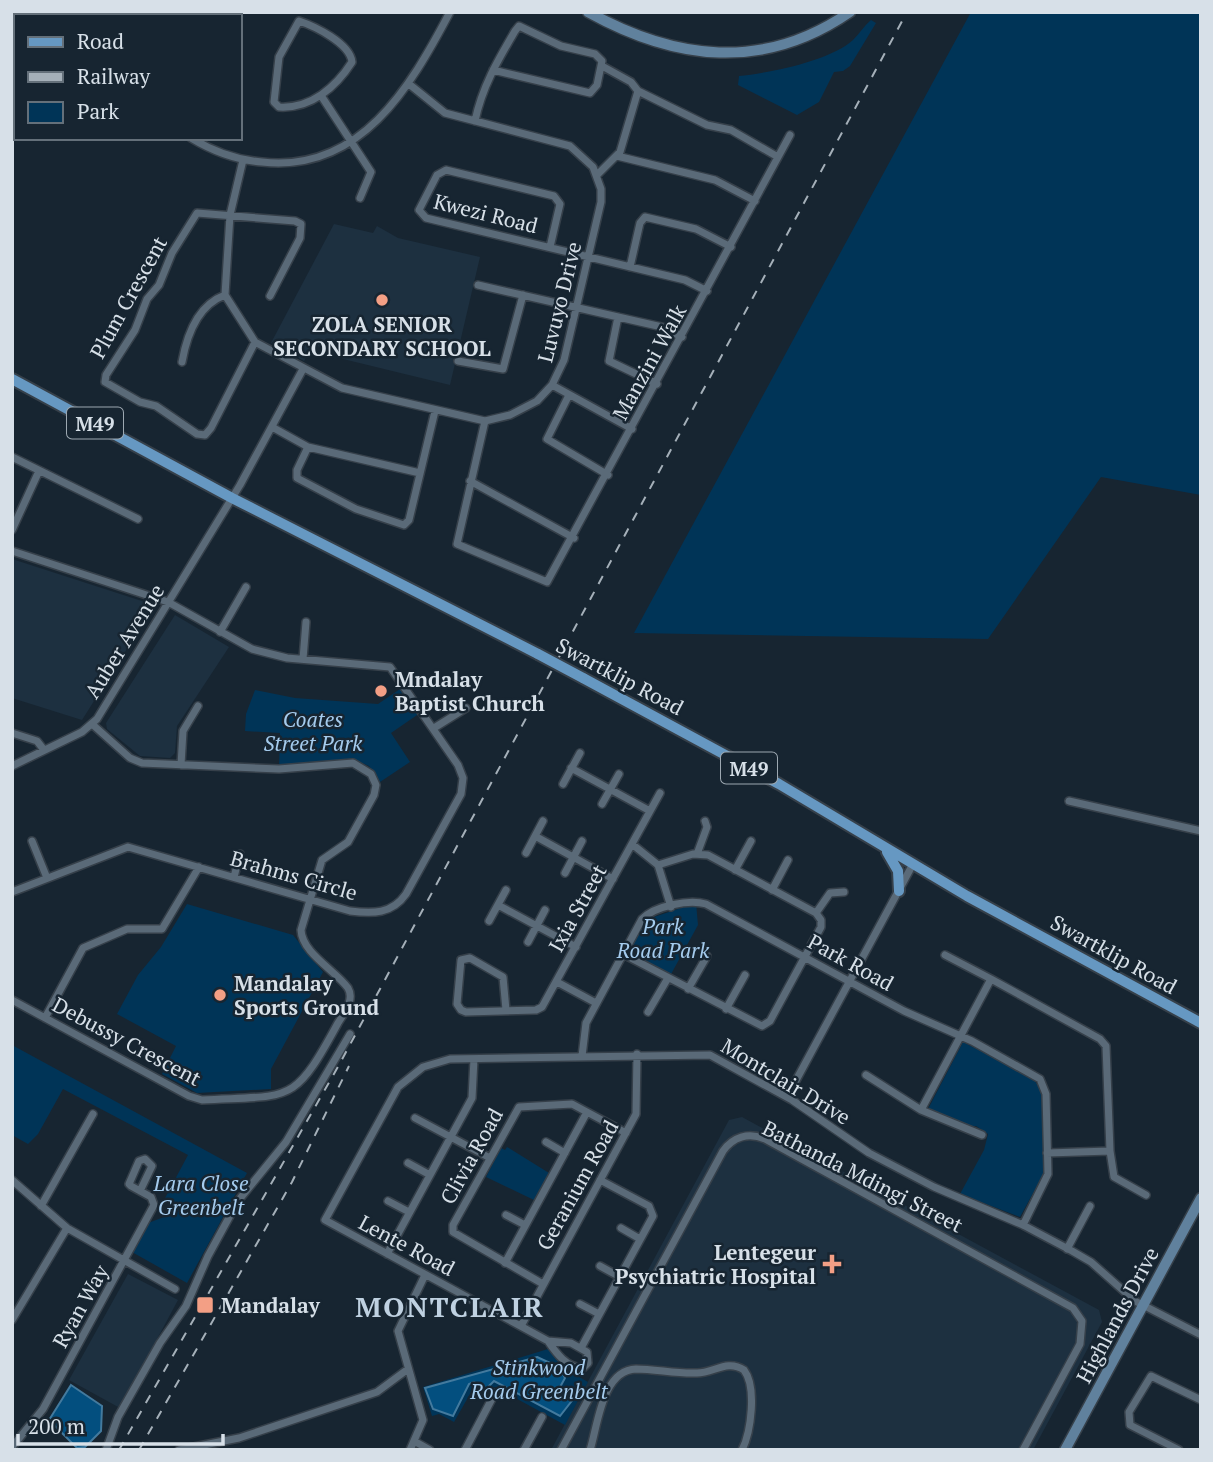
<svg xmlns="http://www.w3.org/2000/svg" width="1213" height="1462" font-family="'PT Serif',serif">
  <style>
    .built { fill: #1d3040 }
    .green { fill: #003457 }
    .water { fill: #034f7f; stroke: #437a9e; stroke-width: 2 }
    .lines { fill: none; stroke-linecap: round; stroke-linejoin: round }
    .street-casing { stroke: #36404a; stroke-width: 10 }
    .secondary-casing { stroke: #36404a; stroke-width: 13 }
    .primary-casing { stroke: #36404a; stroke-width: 14 }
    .street { stroke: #5a6a78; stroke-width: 7 }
    .secondary { stroke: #60819d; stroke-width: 10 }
    .primary { stroke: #6698c2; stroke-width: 10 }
    .rail { stroke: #a5b0b9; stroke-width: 2; stroke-dasharray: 9 9; stroke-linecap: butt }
    .primary-bridge-casing { stroke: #36404a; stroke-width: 14; stroke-linecap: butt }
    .primary-bridge { stroke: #6698c2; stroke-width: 10 }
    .poi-dot { fill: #f39f85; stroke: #172531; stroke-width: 2.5 }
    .labels { text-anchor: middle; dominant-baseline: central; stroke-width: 5; stroke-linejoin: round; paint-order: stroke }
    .shield { fill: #172531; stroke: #9da8b1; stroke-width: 2 }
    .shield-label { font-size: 19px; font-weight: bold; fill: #d7e0e8 }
    .street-label { font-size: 21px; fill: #d7e0e8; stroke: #172531 }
    .poi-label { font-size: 21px; font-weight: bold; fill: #d7e0e8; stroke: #172531; text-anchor: start }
    .park-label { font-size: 21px; font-style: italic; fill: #a4cbed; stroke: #172531 }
    .district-label { font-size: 28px; font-weight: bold; letter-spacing: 2px; fill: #bfd1e1; stroke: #172531 }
  </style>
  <rect width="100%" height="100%" fill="#172531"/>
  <path class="built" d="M12,12H52L50,16H16V80L12,86Z
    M334,224L373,233L377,226L398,238L480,257L450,385L343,359L314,344L304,361L271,343Z
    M12,559L148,603L151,611L82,720L12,698Z
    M175,615L229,647L177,726L175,753L170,758L140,756L107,729L106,723Z
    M742,1117L1099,1310L1102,1322L1033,1450H551L729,1120Z
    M128,1274L178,1300L120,1408L69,1380Z"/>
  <path class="green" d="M971,12H1201V495L1101,477L988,639L634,633Z
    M871,20L876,23L850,66L843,71L834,72L819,102L797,115L738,85L739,76C769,73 830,61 853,40C859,34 864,26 871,20Z
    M403,687L420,713L391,733L410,762L380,782L369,766L355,760L279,767L280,733L245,731L246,714L255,690L295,698L378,704Z
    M696,903L698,925L670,976L630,954L629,950L645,920Z
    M187,904L293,935L323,972L271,1069V1089L197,1093L162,1074L176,1046L117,1014L138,975L161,947Z
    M963,1042L1033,1078L1042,1092L1044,1173L1020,1217L960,1194L984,1150L988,1134L976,1126L970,1127L928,1109Z
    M12,1045L247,1173L187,1283L132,1252L148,1223L164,1217L171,1204L164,1200L188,1155L63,1089L38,1134L28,1144L12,1135Z
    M507,1147L549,1173L534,1200L486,1177L501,1148L505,1150Z
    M548,1349L565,1369L588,1382L565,1425L495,1387L486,1393L474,1387L454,1422L439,1414L432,1416L423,1387Z"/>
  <path class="water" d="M537,1357L559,1367L565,1378L559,1389L574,1398L560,1416L494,1381L486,1389L474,1382L469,1384L453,1416L433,1409L425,1388Z
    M71,1385L102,1406L101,1431L85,1447L77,1448L49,1420Z"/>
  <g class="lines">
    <g class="street-casing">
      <path id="street" d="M96,12L100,16
        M299,21C314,26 350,43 352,62C336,87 311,109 279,107L274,102L279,57Z
        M602,66L631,82L638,91L707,125L731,130L778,157
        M322,97L371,172L360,198
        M475,121C482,87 498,60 515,31L519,26L561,46L595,54L602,61L597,85L590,93L493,70
        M191,138C214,152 236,160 262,162C360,173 410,88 450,12
        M617,156L715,180L755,201
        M243,160L230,215L225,295L255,342L342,388L485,421L510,415L537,401L552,385L564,360L601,202V189L593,167L570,146L445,113L409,84
        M597,175L620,152L638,91
        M550,247L560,204L554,196L446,170L437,175L419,210L426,218L685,280L707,291
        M630,267L640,223L645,217L696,229L731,247
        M478,285L662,327L682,337
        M618,317L609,361L657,384
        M255,342L211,428L205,435L197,434L156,406L140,402L105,382L106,375L135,330L147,299L159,285L172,253L197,213L295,221L301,224L300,238L270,296
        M458,361L503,369L523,295
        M182,362C187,334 198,305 225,295
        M552,385L632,429
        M569,395L547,439L608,475
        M485,421L457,544L547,582L790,135
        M272,427L308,447L420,473
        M308,447L297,470V478L356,509L404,525L409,520L435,411
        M12,457L138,519
        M470,481L574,538
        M12,530L39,471
        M12,551L168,602L252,649L287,658L390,667L458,765L463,778L461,794L406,894C392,914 373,914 350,911L128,847L12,892
        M220,632L246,587
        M303,659L306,622
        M434,728L466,708
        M12,733L37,741L44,750
        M181,765L183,731L198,706
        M12,766L82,732L97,719L240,485L303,369
        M571,768L650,811
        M563,784L580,753
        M1069,801L1201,831
        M602,804L619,774
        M535,836L613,879
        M32,841L47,878
        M632,844L658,865L671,907
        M526,853L543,821
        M697,854L707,827L705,821
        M735,870L751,841
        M565,873L582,841
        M234,877L240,854
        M772,890L788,860
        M498,905L576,947
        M816,913L830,893L844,892
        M489,921L506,890
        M528,942L545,910
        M623,954L762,1026L770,1021L821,927V920L816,913L708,855L693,854L658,865
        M945,955L991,979
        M557,982L596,1003
        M688,989L707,956
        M12,1000L189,1096L202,1100C292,1095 293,1106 338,1023C344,1013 355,1000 348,988C335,970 302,953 301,930L322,860L348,842L374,795L376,785L371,774L353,763L279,769L142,763L130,758L92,724
        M726,1009L745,975
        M506,1010L503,977L470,958L461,960L457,1004L461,1010L466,1012L536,1010L542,1007L660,793
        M648,1012L668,978
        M45,1018L83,948L127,929H162L199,867
        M582,1056L586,1023L642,919C655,906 689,899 706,904L904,1011L972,1041L1040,1079L1046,1094L1048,1174L1023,1225
        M866,1075L921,1110L982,1135
        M787,1097L913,864
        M921,1110L991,979L1100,1039L1106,1046L1110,1151L1047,1153
        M415,1118L490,1158
        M546,1142L565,1153
        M1110,1151L1114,1177L1146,1195
        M408,1163L430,1175
        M12,1180L67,1228L175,1289
        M388,1201L409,1212
        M41,1206L93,1114
        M506,1215L525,1225
        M621,1228L640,1239
        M1067,1249L1090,1206
        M387,1254L472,1098L474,1059
        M505,1263L587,1112
        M600,1266L620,1277
        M543,1284L453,1232V1225L519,1107L572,1104L626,1133
        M580,1304L599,1314
        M12,1320L67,1228
        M521,1326L636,1114L637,1054
        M548,1341C556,1353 567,1368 583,1368L588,1363L587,1352L571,1343L548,1341L325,1220L398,1087L423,1067L450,1059L710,1055L792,1100L869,1153L934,1187L1023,1225L1072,1251L1091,1262L1135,1301L1201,1335
        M581,1348L653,1216L649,1206L600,1180
        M414,1441L430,1450
        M12,1447L43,1409L154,1205L151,1197L131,1186L129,1184L139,1161L145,1159L152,1166L140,1191
        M106,1450L118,1417L160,1343L186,1306L208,1256L238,1201L286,1142L350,1034
        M179,1450L239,1438L377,1392L408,1369
        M410,1450L423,1420L398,1331L425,1275
        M465,1450L495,1393
        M524,1450L542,1417
        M561,1450L723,1151C733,1137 748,1132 765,1139L1073,1308L1082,1321L1080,1344L1023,1450
        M590,1450C598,1425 602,1370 636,1369C656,1369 676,1374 697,1373C714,1373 727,1359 744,1370C757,1387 751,1432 742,1450
        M1179,1450L1130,1425L1129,1412L1151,1376L1201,1400"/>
    </g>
    <g class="secondary-casing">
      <path id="secondary" d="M588,12C675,60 763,72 850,12
        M1065,1450L1201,1198"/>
    </g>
    <g class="primary-casing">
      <path id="primary" d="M12,379L232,498L538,654
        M583,678L779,784L967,896L1201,1023
        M887,852L898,871L899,891"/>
    </g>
    <use href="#street" class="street"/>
    <use href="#secondary" class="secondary"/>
    <use href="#primary" class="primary"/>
    <path class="rail" d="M119,1450L339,1065L907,12
      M139,1450L292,1182L349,1066"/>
    <g class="primary-bridge-casing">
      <path id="primary-bridge" d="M538,654L583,678"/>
    </g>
    <use href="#primary-bridge" class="primary-bridge"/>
  </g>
  <g class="poi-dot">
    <circle cx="382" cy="300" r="7"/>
    <circle cx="381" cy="691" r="7"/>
    <circle cx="220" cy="995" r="7"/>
    <path d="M828.5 1253.5h7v7h7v7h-7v7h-7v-7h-7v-7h7z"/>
    <rect x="196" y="1296" width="18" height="18" rx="3.5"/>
  </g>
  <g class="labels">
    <g class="shield">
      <rect x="67" y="407.5" width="56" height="31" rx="5"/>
      <rect x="721" y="752.5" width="56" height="31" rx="5"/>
    </g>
    <g class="shield-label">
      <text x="95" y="423">M49</text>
      <text x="749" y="768">M49</text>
    </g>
    <g class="street-label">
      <text transform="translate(486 213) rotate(14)">Kwezi Road</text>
      <text transform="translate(128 297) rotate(-61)">Plum Crescent</text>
      <text transform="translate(559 302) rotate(-76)">Luvuyo Drive</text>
      <text transform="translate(649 362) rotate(-61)">Manzini Walk</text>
      <text transform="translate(124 641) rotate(-58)">Auber Avenue</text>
      <text transform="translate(620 676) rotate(28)">Swartklip Road</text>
      <text transform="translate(294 875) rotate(16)">Brahms Circle</text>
      <text transform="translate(577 908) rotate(-61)">Ixia Street</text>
      <text transform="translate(1114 954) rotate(29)">Swartklip Road</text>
      <text transform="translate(851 962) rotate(29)">Park Road</text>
      <text transform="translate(127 1041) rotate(28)">Debussy Crescent</text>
      <text transform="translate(786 1081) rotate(31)">Montclair Drive</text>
      <text transform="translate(471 1156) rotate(-61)">Clivia Road</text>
      <text transform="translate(863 1176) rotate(27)">Bathanda Mdingi Street</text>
      <text transform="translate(577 1185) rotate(-61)">Geranium Road</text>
      <text transform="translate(407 1245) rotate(28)">Lente Road</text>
      <text transform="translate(80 1306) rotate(-61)">Ryan Way</text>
      <text transform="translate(1117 1315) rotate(-62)">Highlands Drive</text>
    </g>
    <g class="poi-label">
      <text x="382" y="324" text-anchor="middle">ZOLA SENIOR<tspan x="382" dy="24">SECONDARY SCHOOL</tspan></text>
      <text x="395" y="679">Mndalay<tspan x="395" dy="24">Baptist Church</tspan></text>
      <text x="234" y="983">Mandalay<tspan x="234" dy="24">Sports Ground</tspan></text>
      <text x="816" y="1252" text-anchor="end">Lentegeur<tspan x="816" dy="24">Psychiatric Hospital</tspan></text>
      <text x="221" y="1305">Mandalay</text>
    </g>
    <g class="park-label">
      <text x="313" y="719">Coates<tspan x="313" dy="24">Street Park</tspan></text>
      <text x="663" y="926">Park<tspan x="663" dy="24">Road Park</tspan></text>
      <text x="201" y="1183">Lara Close<tspan x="201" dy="24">Greenbelt</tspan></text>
      <text x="539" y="1367">Stinkwood<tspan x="539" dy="24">Road Greenbelt</tspan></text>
    </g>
    <g class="district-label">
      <text x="450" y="1306">MONTCLAIR</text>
    </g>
  </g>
  <rect width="1213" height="1462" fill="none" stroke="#d7e0e8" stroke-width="28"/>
  <rect x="14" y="14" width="228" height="126" fill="#172531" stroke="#64707a" stroke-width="2"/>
  <rect x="28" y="37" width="35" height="10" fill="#6698c2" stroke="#64707a" stroke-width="2"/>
  <text x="77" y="49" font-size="21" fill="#d7e0e8">Road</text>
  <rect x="28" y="72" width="35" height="10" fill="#a5b0b9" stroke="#64707a" stroke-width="2"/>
  <text x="77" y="84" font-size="21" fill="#d7e0e8">Railway</text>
  <rect x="28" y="102" width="35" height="21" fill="#003457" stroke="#64707a" stroke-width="2"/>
  <text x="77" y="119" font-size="21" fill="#d7e0e8">Park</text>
  <path d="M18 1434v10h205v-10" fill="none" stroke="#d7e0e8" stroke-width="3.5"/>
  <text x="28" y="1434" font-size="21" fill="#d7e0e8" stroke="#172531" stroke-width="5" paint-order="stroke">200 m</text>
</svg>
